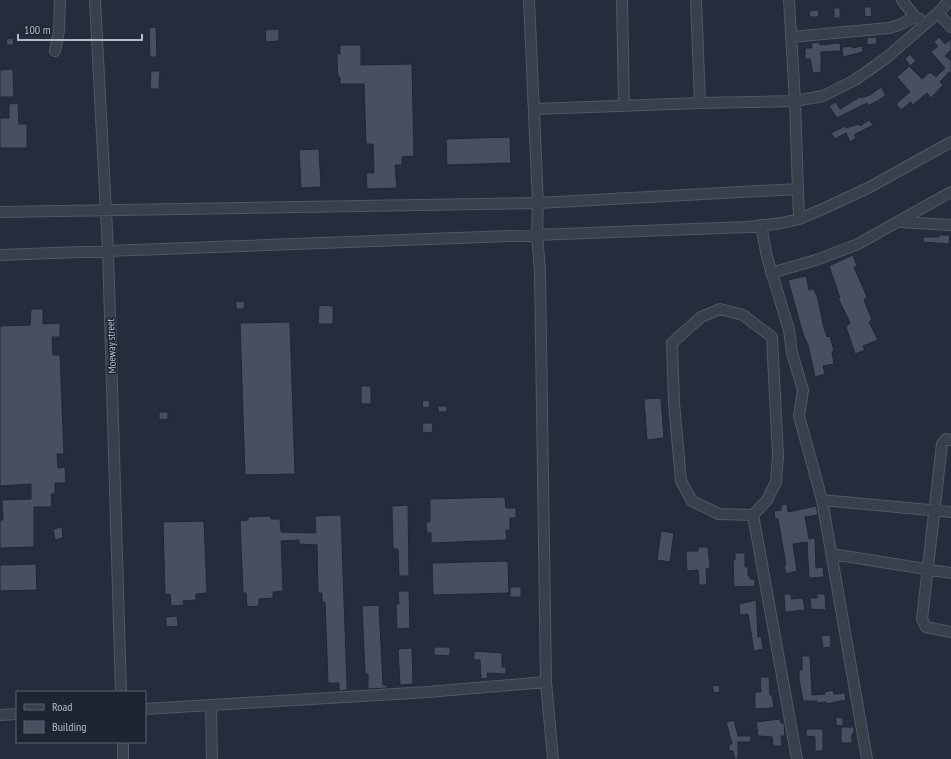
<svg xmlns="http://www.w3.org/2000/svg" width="951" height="759" font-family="'PT Sans Narrow',sans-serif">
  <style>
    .building { fill: #465060; stroke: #202733 }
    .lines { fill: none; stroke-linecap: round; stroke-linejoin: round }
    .minor-casing { stroke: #515864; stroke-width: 12 }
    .minor { stroke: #38404c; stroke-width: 10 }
    .labels { text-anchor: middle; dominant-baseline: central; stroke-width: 3; stroke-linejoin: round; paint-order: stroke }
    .street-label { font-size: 11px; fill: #b4bbc7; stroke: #1e2531 }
  </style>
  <rect width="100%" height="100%" fill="#252d3c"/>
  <path class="building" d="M864,7H871L872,16L865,17Z
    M834,8H840V18H834Z
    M818,10L819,17H810L809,11Z
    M156,27L157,57H150L149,28Z
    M279,29V41L266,42L265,30Z
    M876,37L877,44L867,45V38Z
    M939,37L945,44L951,39V50L945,56L951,61V75L949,72L940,82L943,85L931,98L927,93L913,105L911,102L901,110L896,104L910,92L897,77L909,66L922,79L930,72L936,77L945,68L931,52L938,46L934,42Z
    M13,38L14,45H7L6,39Z
    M819,42L820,45L840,43L841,51L821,52V72L813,73L810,59H805V48H812L811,43Z
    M340,45H361V65L412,64L414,156L402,157V165H395L397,188L367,189L366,173H374L373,144H366L364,84H340V77H338L337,62V54H340Z
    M852,46V48L862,46L863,52L843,57L842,47Z
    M910,54L916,61L910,66L905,59Z
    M13,69L14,97H0V70Z
    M151,71H160L159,89H150Z
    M881,87L886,95L879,100L868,106L867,103L837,118L829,106L836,102L840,109L860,97L861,98L870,95Z
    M18,103L19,124H27V148H0V118H9V104Z
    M869,120L873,125L854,135L856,138L850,142L846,133L835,139L831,133L845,126L846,128L859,124L860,126Z
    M510,137L511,163L447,165L446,139Z
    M319,149L321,187L301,188L299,150Z
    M939,235H950L949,244L923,242V237H939Z
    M853,255L857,266L854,267L867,297L864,300L872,320L869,322L878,340L863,346L865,350L855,354L846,327L850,323L838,298H840L829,266Z
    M806,276L809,290L814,289L818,299L823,324L827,337L830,336L834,351L832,352L834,364L823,366L825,374L815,377L808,345L803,334L788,280Z
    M236,301L245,302L244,309H236Z
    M319,305L333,306V324H318Z
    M31,309H43V324L60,323V337H52L53,355H60L64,454H57L58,468L65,467L66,483H55V494H51L52,507H34V547L0,548V520H3L2,500L31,499V484L0,486V326L30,325Z
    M290,322L295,474L245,475L240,323Z
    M361,386H371V404H361Z
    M661,398L664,438L647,440L644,399Z
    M429,400L430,407L423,408L422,401Z
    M438,406H447V412H438Z
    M159,412H168V419L159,420Z
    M423,423H433L432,433L422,432Z
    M505,497L506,508H516V518H510V530H506L507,540L431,543V533H427L426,522H430V499Z
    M787,504L788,512L816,506L818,515L805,517L809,539L815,538L816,568L823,567L824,577L809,578L807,542L793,544L797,571L786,574L784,566L786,565L778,519H775L774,511L781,510V505Z
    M408,505L409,576H399L398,549H393L392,506Z
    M341,515L347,684V690L339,691V683H328L325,602H322V593H318L317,545L299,544V540L281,541L283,591L273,592V598L259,599V606L247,607L246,593H243L240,521L248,520V517L271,516V519H280L281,532L316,533L315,516Z
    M204,521L207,593L196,594V600L183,601L184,605L171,606L170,594L165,595L163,522Z
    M62,527L63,538L55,540L53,529Z
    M661,531L674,533L670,562L657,560Z
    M698,547H708L710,568L706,569L707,585H699L698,570L687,571L686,551H698Z
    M735,553H745V567H748V576H750V579H755V586L734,587L733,560H735Z
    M508,561L509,593L433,595L432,563Z
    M36,564L37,590L0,591V565Z
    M510,587H521V597H510Z
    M398,591H409L410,628L397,629L396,604H399Z
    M784,594H791V599L803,598L805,610L785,612Z
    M817,594H825L826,610L811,609L810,598H817Z
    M756,600L758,637L761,636L763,649L754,651L748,614L740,615L739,604Z
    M379,605L383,685H387V688L368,689V674H365L362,606Z
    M177,616L178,626L166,627V617Z
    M830,635L831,647L823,648L821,636Z
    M434,647H450V656L434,655Z
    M412,648L413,684L400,685L398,649Z
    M474,651L502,653V667H506V674L487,673L488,678L481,679L480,660H474Z
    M802,656H810L812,695L825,694L824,692L833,690L834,694L845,693L846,700L826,704V702L817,703V701H803L799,679V670H802Z
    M760,677H769L770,695H772L773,700L774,707L771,708L755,709V692H761Z
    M719,685L720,692L714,693L712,686Z
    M836,717L843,718V726L836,725Z
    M780,719L781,723H784L785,736H781L782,746H773L772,737L758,736L756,722Z
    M734,720L738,736H751V742H738V759H735L733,751H729V744H732L726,722Z
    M841,727H854V734H852V743H841Z
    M806,729H823V751H815V737L806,736Z"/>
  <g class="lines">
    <g class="minor-casing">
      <path id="minor" d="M95,0L108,250L121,692
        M529,0L538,203L537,234L540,271L546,682L553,759
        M622,0L624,105
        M789,0L795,101L799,219
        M902,0L915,17L920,19
        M950,0L938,13L951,27
        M791,37L889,28L899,25L915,17
        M55,51L59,30L60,0
        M700,103L795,101L823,96L855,80L886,58L938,13
        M535,109L700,103L696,0
        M0,212L538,203L798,189
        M900,222L951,225
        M761,225L767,257L789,330L792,353L803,390L799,416L822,500L951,512
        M0,255L748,227L782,223L799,219L825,208L870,187L951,142
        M771,273L816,260L858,244L951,192
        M720,309L743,315L772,337L778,456L776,482L767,500L753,515L719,514L692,501L681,481L674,403L672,343L701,317Z
        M951,440L946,439L942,444L922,619L926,627L951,632
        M822,500L867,759
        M753,515L797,759
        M832,554L951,573
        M211,705L212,759
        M145,709L428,692L546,682
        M0,715L17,714
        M123,742V759"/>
    </g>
    <use href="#minor" class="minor"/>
  </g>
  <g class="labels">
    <g class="street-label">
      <text transform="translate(111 346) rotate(-92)">Moeway street</text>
    </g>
  </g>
  <rect x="16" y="691" width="130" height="52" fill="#1e2531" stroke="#5a616d"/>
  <rect x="24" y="704" width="20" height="6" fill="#38404c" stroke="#5a616d"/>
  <text x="52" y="711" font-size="12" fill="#b4bbc7">Road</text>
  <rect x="24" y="721" width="20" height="12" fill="#465060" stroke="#5a616d"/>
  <text x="52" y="731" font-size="12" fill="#b4bbc7">Building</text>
  <path d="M18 34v6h124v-6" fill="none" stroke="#b4bbc7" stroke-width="2"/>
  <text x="24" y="34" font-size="12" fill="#b4bbc7" stroke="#1e2531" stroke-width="3" paint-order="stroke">100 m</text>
</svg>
